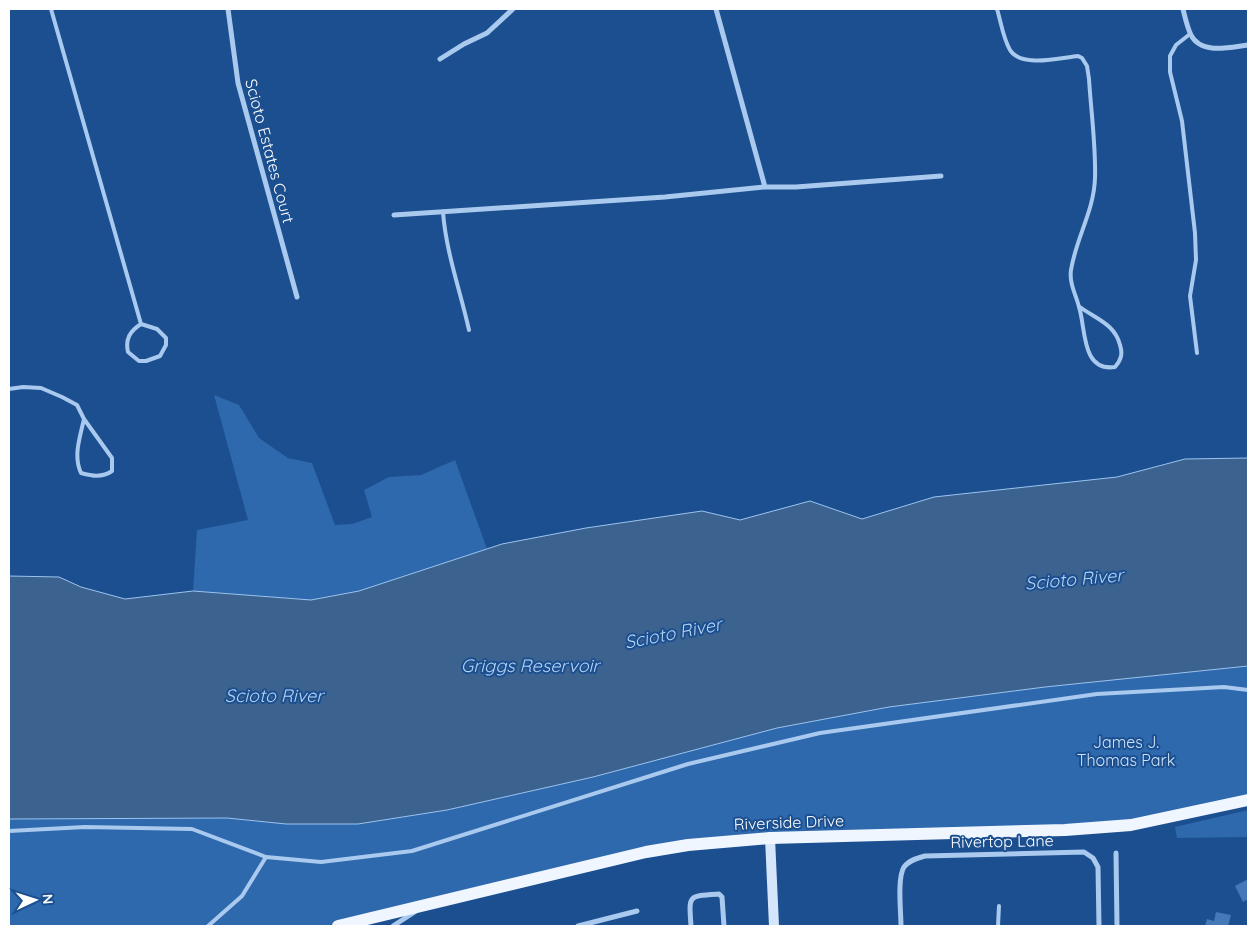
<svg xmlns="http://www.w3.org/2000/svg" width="1257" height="935" font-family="Quicksand,sans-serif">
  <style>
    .green { fill: #2e69ad }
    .water { fill: #3c6290; stroke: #9cc4f0 }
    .building { fill: #4478b7 }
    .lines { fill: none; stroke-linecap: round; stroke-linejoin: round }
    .service { stroke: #a9c9ee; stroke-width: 4 }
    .minor { stroke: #a9c9ee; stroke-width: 5 }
    .secondary { stroke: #d6e6fa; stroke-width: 10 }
    .primary { stroke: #f0f6ff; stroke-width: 12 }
    .labels { text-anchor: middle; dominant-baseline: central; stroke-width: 4; stroke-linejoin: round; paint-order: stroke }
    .street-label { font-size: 16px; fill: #fff; stroke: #1b4f8f }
    .park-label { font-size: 16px; fill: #cfe3fa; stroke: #1b4f8f }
    .water-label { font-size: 18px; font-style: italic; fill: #b5d3f5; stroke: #1b4f8f }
  </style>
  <rect width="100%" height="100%" fill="#1b4f8f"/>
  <path class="green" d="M214,395L239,405L259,438L288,458L312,463L335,525L352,524L372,517L364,490L389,477L421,475L455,460L487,549L359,591L311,600L193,591L197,530L248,520Z
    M1248,666V800L1138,823L688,845L338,926H9V819L227,818L286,824H358L447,810L593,777L777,728L889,707L1045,687Z
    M1248,810V837L1177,838L1175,827Z"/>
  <path class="water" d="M1248,458V666L1045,687L889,707L777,728L593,777L447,810L358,824H286L227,818L9,819V576L59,577L81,587L125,599L193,591L311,600L359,591L502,544L586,528L702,511L740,520L810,501L862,519L934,497L1117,477L1185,459Z"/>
  <path class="building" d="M1248,879V899L1243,902L1235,886Z
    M1216,912L1231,915L1228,926H1205L1207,919L1214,921Z"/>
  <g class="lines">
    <path class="service" d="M51,9L141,324
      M997,9C1001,22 1003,38 1010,50C1021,68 1060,58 1078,56L1082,58L1087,66L1089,79C1091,111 1096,146 1095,178C1094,211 1076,238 1071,270C1069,283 1076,295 1079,307C1086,328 1081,372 1115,367C1121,360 1123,354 1120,345C1115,324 1096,319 1080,307
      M1190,34L1176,45L1170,56V72L1182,121L1195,233L1196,260L1190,296L1197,353
      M443,212C446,252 460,290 469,330
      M141,324L157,329L166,338V345L160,356L146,361H139L128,352C125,339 130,331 141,324Z
      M9,389L23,387L41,388L62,397L77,405L84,419L112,458V471C102,478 92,476 81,473C73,456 80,437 84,419
      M9,831L85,827L192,829L266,857L321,862L412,851L688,764L820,733L1097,694L1224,687L1248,690
      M208,926L242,896L266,857
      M998,926L999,906"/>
    <path class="minor" d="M228,9L238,83L297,297
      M716,9L765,187
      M1183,9C1185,17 1187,27 1191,35C1201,55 1230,47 1248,45
      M440,59L464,44L487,33L513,9
      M394,215L665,197L765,187H796L941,176
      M1116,853L1117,926
      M393,926L416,911
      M578,926L637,911
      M691,926C689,895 687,896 719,894L722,897L724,926
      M901,926C901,912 897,878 904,867C909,860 918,858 925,856L1084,852L1093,858L1098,867L1099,926"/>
    <path class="secondary" d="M770,838L774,926"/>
    <path class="primary" d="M338,926L646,852L688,845L770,838L1065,830L1131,825L1248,800"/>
  </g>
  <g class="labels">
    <g class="street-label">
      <text transform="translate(270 151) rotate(75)">Scioto Estates Court</text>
      <text transform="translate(789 822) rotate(-2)">Riverside Drive</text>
      <text transform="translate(1002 841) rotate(-1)">Rivertop Lane</text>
    </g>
    <g class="park-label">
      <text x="1126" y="742">James J.<tspan x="1126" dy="18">Thomas Park</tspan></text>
    </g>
    <g class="water-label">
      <text transform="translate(1074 579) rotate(-5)">Scioto River</text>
      <text transform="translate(673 633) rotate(-11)">Scioto River</text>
      <text x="530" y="665">Griggs Reservoir</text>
      <text x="274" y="695">Scioto River</text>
    </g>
  </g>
  <rect width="1257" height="935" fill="none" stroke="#ffffff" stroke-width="20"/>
  <g transform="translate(35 900) rotate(86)" stroke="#1b4f8f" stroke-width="4" paint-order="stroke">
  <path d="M0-4L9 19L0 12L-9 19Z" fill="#ffffff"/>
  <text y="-8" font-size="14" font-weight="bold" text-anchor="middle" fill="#ffffff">N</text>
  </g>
</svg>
